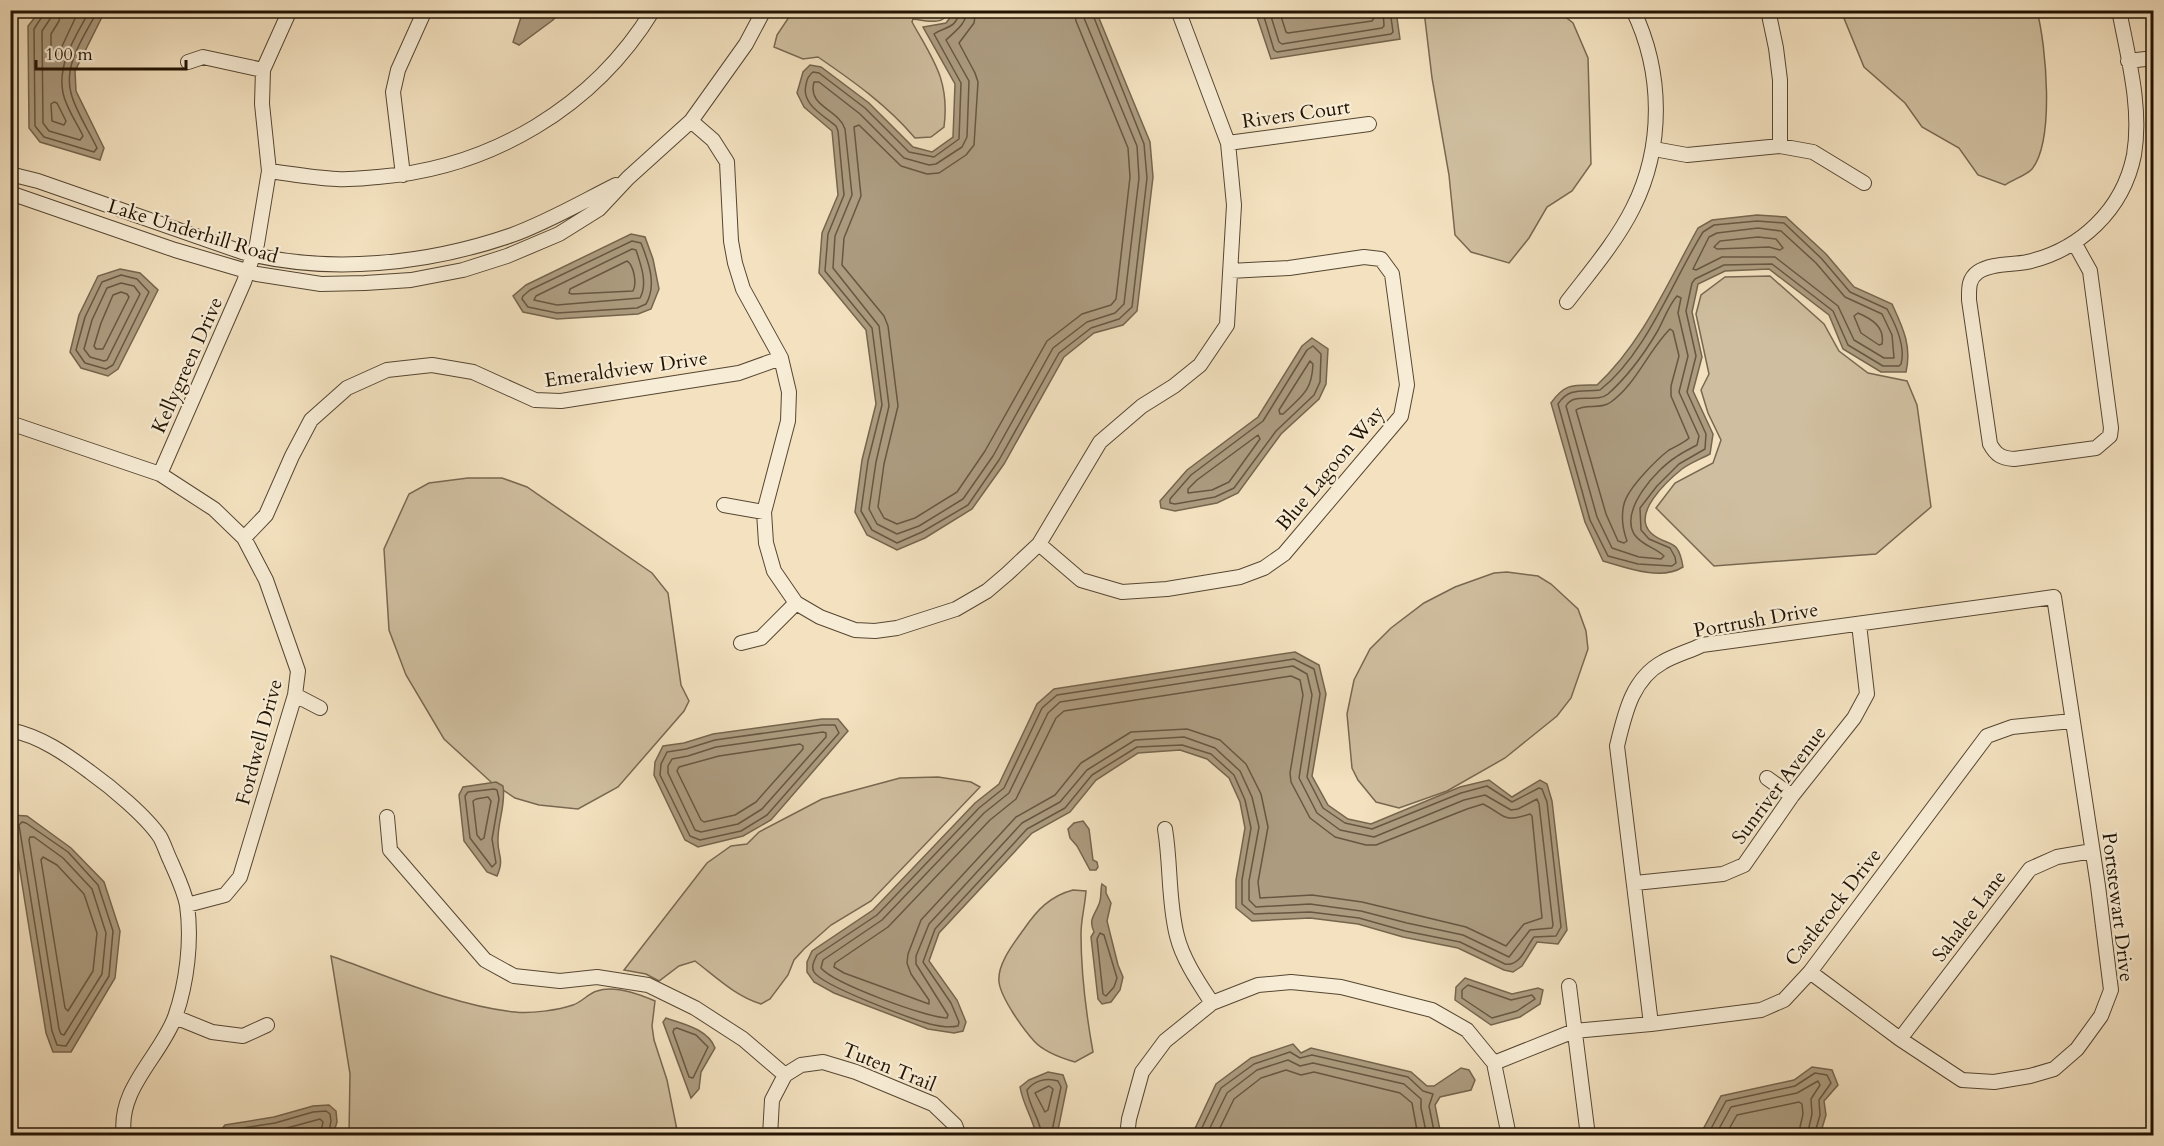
<svg xmlns="http://www.w3.org/2000/svg" width="2164" height="1146" font-family="Cardo,serif">
  <style>
    .green { fill: #cfbe9f; stroke: #786851; stroke-width: 1.5 }
    .water { fill: #ac9b7f; stroke: #75654d; stroke-width: 1.5 }
    .lines { fill: none; stroke-linecap: round; stroke-linejoin: round }
    .shore { stroke: #675741; stroke-width: 1.5 }
    .minor-casing { stroke: #564632; stroke-width: 16 }
    .minor { stroke: #f7ecd5; stroke-width: 14 }
    .labels { text-anchor: middle; dominant-baseline: central; stroke-width: 4.5; stroke-linejoin: round; paint-order: stroke }
    .street-label { font-size: 20px; fill: #221303; stroke: #f7ecd5 }
  </style>
  <rect width="100%" height="100%" fill="#f3e1bf"/>
  <filter id="stains"><feTurbulence type="fractalNoise" baseFrequency=".00333" numOctaves="4"/><feColorMatrix values="0 0 0 0 .2 0 0 0 0 .09 0 0 0 0 .02 0 0 0 .5 -.17"/></filter>
  <radialGradient id="worn" r=".72"><stop offset=".6" stop-color="#630" stop-opacity="0"/><stop offset="1" stop-color="#630" stop-opacity=".3"/></radialGradient>
  <path class="green" d="M793,11H951C943,26 927,21 913,19L912,22C933,60 950,80 944,127L931,137L915,138C887,105 853,81 818,57L803,59L774,47L777,35Z
    M1424,11H1558L1573,23L1588,58L1591,164L1572,191L1547,207L1529,238L1509,263L1471,252L1455,235L1449,175L1432,78Z
    M1841,11H2037C2046,45 2055,140 2032,169C2027,175 2012,180 2005,185L1978,175L1959,148L1922,127L1905,103L1864,67Z
    M1770,276L1824,324L1839,351L1868,373L1907,381L1917,405L1931,507L1876,554L1714,566L1656,508L1675,483L1713,463L1721,440L1708,413L1701,390L1709,374L1696,314L1701,295L1725,277Z
    M468,478H502L527,487L652,573L668,593L681,685L689,701L684,711L618,787L578,809L539,805L515,798L491,782L444,739L406,675L389,630L384,549L409,494L429,483Z
    M1507,572L1538,576L1551,584L1578,609L1586,631L1588,649L1571,698L1557,716L1505,758L1447,791L1399,808L1376,802L1358,780L1352,768L1347,714L1354,680L1370,649L1391,628L1424,603L1455,587L1494,573Z
    M938,777L971,782L980,787L871,901L831,925L804,949L794,960L788,975L770,999L761,1004C735,996 716,977 695,961L679,966L659,981L646,974L624,970L707,863L731,846L747,844L759,832L822,799L900,778Z
    M1073,890L1086,891C1085,906 1081,919 1081,934C1081,973 1086,1013 1093,1052L1075,1062C1061,1058 1044,1052 1034,1041C1023,1029 1001,998 999,982C997,964 1014,943 1024,929C1037,910 1050,896 1073,890Z
    M331,956C388,976 455,1006 515,1012C530,1014 559,1010 573,1005C582,1002 589,993 597,991C614,985 639,994 655,1001L652,1026L654,1040L667,1080L678,1135H349L350,1074Z"/>
  <path class="water" d="M40,11H105L75,71L76,91L104,148L100,160L40,142L29,128L28,26Z
    M523,11V10L561,11L553,20L519,45L513,42Z
    M955,11H1096L1150,142L1153,177L1137,311L1123,325L1094,333L1064,357L1004,464L972,509L925,538L897,550L867,535L855,512L862,460L876,404L866,330L819,273L822,233L838,195L832,131L804,107L797,93L803,72L810,65L821,67L869,103L913,147L932,152L953,137L955,84L923,27L946,23Z
    M1255,11H1396L1400,39L1271,59Z
    M1757,215L1786,217L1826,254L1854,287L1892,304C1903,328 1912,346 1906,372H1881L1843,349L1829,315L1769,269L1725,271L1698,284L1692,312L1702,357L1693,391L1713,434L1710,454C1701,459 1690,463 1682,469C1667,481 1631,514 1651,533C1667,548 1678,535 1683,567C1661,581 1627,568 1603,561L1585,522L1551,403C1565,383 1573,385 1597,385C1643,342 1668,282 1698,228L1712,220Z
    M631,234L645,237L653,259L659,289L651,309L638,314L557,319L523,312L513,296L526,285Z
    M120,269L140,273L158,290L118,369L108,376L81,368L70,352L79,315L98,276Z
    M1312,338L1328,349L1326,384L1319,399L1281,434L1238,493L1217,503L1175,511L1161,508L1160,501L1187,470L1258,417L1302,346Z
    M1295,652L1319,665L1326,694L1312,776L1328,805L1348,819L1371,824L1460,787L1489,780L1512,797L1540,780L1547,784L1552,801L1567,930L1558,944L1537,942L1522,966L1513,972L1504,970L1458,948L1403,937L1358,924L1310,918L1252,921L1236,908V880L1245,828L1240,802L1229,778L1207,759L1180,750L1138,753L1096,780L1070,812L1032,833L939,933L929,961L957,1000L966,1022L963,1031L954,1033L928,1029L834,993L814,982L807,972V962L812,951L873,910L975,803L999,784L1037,704L1054,689Z
    M822,719H838L848,731L771,820L743,836L698,847L685,840L654,775L655,762L663,746L684,743L713,734Z
    M496,782L503,786C506,805 498,820 498,839C497,856 505,857 497,876L487,872L464,841L459,795L463,787Z
    M11,815L27,816L71,848L104,882L120,931L115,978L71,1052H53L46,1033Z
    M1083,821L1089,829L1093,860L1097,862L1098,867L1096,870H1090L1077,846L1070,838L1068,829L1074,823Z
    M1102,884L1106,887V893L1111,903L1107,921L1118,965L1123,977L1120,990L1111,1002L1102,1004L1098,999L1091,937L1094,932C1088,919 1095,915 1099,904C1102,898 1100,890 1102,884Z
    M1465,978L1512,994L1538,988L1543,990L1540,1004L1520,1017L1491,1025L1455,1000L1456,987Z
    M666,1018C683,1024 708,1029 715,1048L701,1072L699,1089L691,1098L663,1022Z
    M1293,1044L1301,1053L1311,1048L1411,1072L1427,1086H1434L1461,1068L1469,1070L1475,1080L1471,1090L1440,1097L1435,1105L1441,1135H1192L1216,1084L1251,1058Z
    M1812,1067L1832,1070L1838,1085L1824,1101L1826,1115L1820,1135H1700L1721,1096L1794,1080Z
    M1048,1072L1063,1075L1067,1086L1057,1135H1036C1033,1118 1023,1105 1020,1087L1029,1080Z
    M329,1105L336,1111L337,1122L333,1135H217L225,1125L274,1117L313,1106Z"/>
  <g class="lines">
    <path class="shore" d="M44,10L43,15L34,29L35,126L44,137L94,152L97,148C89,131 75,110 71,93C63,64 85,35 98,10
      M52,10L50,19L42,31L43,123L49,131L80,140L83,136C77,123 66,108 63,93C57,63 76,36 90,10
      M61,10L59,21L51,34V56L54,58L57,57L79,10
      M960,10C956,30 945,26 934,34L961,83L959,139L934,157L909,152L865,108L819,73L813,72C808,76 807,79 806,85C801,104 823,115 836,126L838,131L844,195L828,234L825,271L872,328L882,405L868,461L861,511L872,530L897,543L922,532L968,505L999,460L1059,353L1091,328L1119,319L1132,307L1147,178L1144,144L1091,10
      M967,10C966,25 955,31 946,40L969,81L967,137L962,147L936,164L929,165L904,158L860,114L819,82H814C807,107 839,109 845,129L852,195L835,236L833,268L879,326L889,406L876,462L869,509L877,524L897,534L919,526L963,499L993,456L1053,348L1087,322L1115,313L1124,304L1139,178L1137,146L1084,18L1083,10
      M976,10L974,23L959,43L975,73L978,82L974,145L966,155L939,173L927,174L901,166L859,125L854,127L861,196L844,238L842,265L884,316L888,326L898,406L884,464L878,507L884,518L897,524L915,518L957,492L985,451L1047,341L1082,314L1111,305L1116,299L1130,177L1128,148L1076,21L1074,10
      M1262,10L1274,50L1277,52L1391,34L1393,32L1390,10
      M1269,10L1279,42L1282,44L1382,28L1384,26L1383,10
      M1279,10L1286,32L1288,33L1372,21L1374,18V10
      M54,102L57,103L66,121L64,125L52,121L51,104Z
      M1757,221L1784,223L1821,258L1850,292L1887,309C1896,325 1906,346 1901,364L1899,366H1883L1848,345L1833,311L1772,264L1724,265L1695,279L1692,283L1686,311L1696,356L1687,392L1706,434L1705,449L1679,464L1657,486L1640,508L1641,530L1649,539L1670,548L1675,557L1676,563L1672,566L1638,564L1608,556L1590,520L1558,404C1569,387 1582,392 1600,390C1646,354 1672,282 1703,232L1714,225Z
      M1758,228L1781,231L1816,263L1845,297L1882,314L1892,335L1894,358H1884L1854,340L1838,306L1775,257H1722L1696,270L1693,269L1709,237L1717,233Z
      M1758,237L1776,239L1783,248L1780,250L1769,247L1717,249L1714,247L1720,241Z
      M632,241L641,243C649,263 657,285 646,304L637,308L557,313L528,307L522,299L523,296L530,290Z
      M632,249L636,250C641,265 648,284 640,298L557,305L534,300L536,296Z
      M627,261C634,265 637,284 633,291L572,294L569,293L570,289Z
      M121,275L137,279L149,292L113,365L106,369L85,363L76,350L85,317L102,282Z
      M121,283L134,286L140,294L107,360L104,361L90,357L84,349L92,320L107,288Z
      M121,292L127,294L129,297L103,349H96L94,346L101,323L113,295Z
      M1677,296L1681,298L1678,313L1688,356L1679,392L1699,436L1697,445C1690,449 1683,452 1676,457C1657,469 1620,509 1634,534C1642,546 1655,547 1664,556L1661,559L1639,557L1612,548L1597,517L1566,406C1574,391 1596,404 1608,394C1627,377 1644,354 1657,332C1664,320 1668,306 1677,296Z
      M1858,313C1872,319 1885,327 1882,344L1879,345L1861,333L1854,316Z
      M1670,329L1673,331L1679,356L1671,386V396L1689,438C1684,443 1676,446 1669,450C1656,460 1628,488 1624,504C1621,516 1623,530 1627,541L1624,543L1618,541L1606,514L1576,410C1585,403 1601,410 1611,402C1637,383 1648,351 1670,329Z
      M1313,346L1321,354L1320,382L1314,395L1276,431L1234,488L1215,497L1175,504L1170,503V499L1191,475L1263,421L1307,350Z
      M1310,361L1313,364C1312,391 1302,396 1283,414H1280L1279,410Z
      M1258,435L1260,439L1229,482L1212,490L1188,493V489L1197,480Z
      M1294,659L1314,669L1320,694L1307,777L1323,808L1345,823L1372,829L1461,793L1487,786L1512,802L1539,788L1542,789L1547,802L1561,927L1556,936L1534,937C1526,947 1520,967 1505,964L1460,942L1405,931L1359,918L1310,912L1254,914L1242,904V880L1251,828L1245,800L1234,775L1211,754L1182,745L1137,747L1092,775L1065,808L1027,829L935,929L923,962L951,1003L959,1022L958,1026C949,1028 938,1026 930,1024C912,1019 822,986 814,972C811,966 814,961 817,955L877,915L979,808L1004,788L1042,708L1057,695Z
      M1293,666L1307,674L1312,695L1299,778L1317,813L1340,830L1374,837L1464,800L1485,795L1511,810L1518,809L1537,799L1539,804L1553,925L1552,928L1530,930L1509,957L1463,935L1407,923L1361,911L1310,904L1256,907L1249,900V881L1259,827L1252,797L1240,771L1215,748L1184,737L1135,740L1087,770L1060,802L1022,823L929,924L916,956V964L948,1015L947,1018C927,1018 833,983 821,968L823,960L882,920L984,813L1009,793L1048,713L1060,702Z
      M1291,676L1300,680L1303,695L1290,773L1291,782L1310,818L1335,837L1366,845H1376L1467,809L1483,804C1507,816 1501,823 1530,814L1532,816L1542,918L1524,924L1506,946L1466,927L1362,902L1312,895L1260,898L1258,882L1268,827L1261,794L1246,764L1220,740L1187,729L1131,732L1081,763L1055,795L1016,817L921,920L908,954L907,963L911,974L929,1000V1004L844,973L834,967L835,963L888,927L990,820L1016,799L1056,718L1064,711Z
      M822,725H835L839,733L767,815L741,831L700,840L690,836L660,775L661,764L667,752L686,749L715,740Z
      M823,732L826,733V737L762,809L738,824L701,832L695,830L668,773V766L672,759L688,756L716,747Z
      M800,744L803,746V749L756,802L735,815L704,822L701,820L677,771L679,767L719,756Z
      M494,789L497,790L499,799L492,839L496,863L492,867L470,838L465,796L468,792Z
      M488,797L491,801L484,838L481,840L477,835L473,801L476,799Z
      M22,822L26,823L68,852L98,885L113,931L109,976L66,1046L57,1045L52,1031L19,825Z
      M30,837H34L63,858L92,889L106,933L102,974L64,1035L61,1034L59,1029L29,840Z
      M43,857L57,865L84,894L97,933L93,971L68,1011L65,1008L41,860Z
      M1100,933L1104,935L1117,978L1114,987L1106,996L1103,994L1097,939Z
      M1468,985L1511,1000L1532,995L1535,999L1517,1011L1492,1018L1462,998V990Z
      M677,1028L696,1035L708,1047L693,1078L689,1077L673,1032L674,1029Z
      M1049,1086L1053,1089L1048,1110L1045,1112L1035,1093Z
      M224,1136L229,1130L275,1123L313,1112L326,1111L330,1114L331,1121L328,1136
      M245,1136L276,1131L320,1119L323,1122L320,1136
      M1042,1136C1040,1119 1029,1106 1027,1090C1034,1081 1046,1077 1058,1081L1061,1087L1051,1136
      M1198,1136L1221,1088L1254,1064L1290,1052L1300,1058L1312,1055L1408,1077L1423,1091L1433,1094L1429,1106L1435,1136
      M1206,1136L1227,1093L1257,1070L1288,1060L1300,1066L1313,1063L1404,1084L1421,1099V1108L1427,1136
      M1216,1136L1234,1099L1261,1078L1286,1070L1301,1075L1314,1072L1400,1093L1412,1103L1418,1136
      M1707,1136L1726,1101L1795,1086L1815,1073L1827,1075L1831,1083L1819,1100L1820,1115L1814,1136
      M1715,1136L1731,1107L1797,1093L1818,1081L1820,1085L1811,1099L1812,1114L1807,1136
      M1725,1136L1737,1115L1799,1102L1802,1104L1803,1114L1798,1136"/>
    <g class="minor-casing">
      <path id="minor" d="M1768,10L1776,48L1780,80V146
        M2128,61L2154,58
        M188,62L203,57L263,70
        M691,121L713,140L727,162L731,241L735,263L743,289L781,358L789,392L788,421L764,512L766,543L774,571L796,603L820,617L855,630L875,631L897,628L956,609L987,591L1007,574L1039,544L1100,442L1142,406L1174,386L1200,365L1227,325L1234,205L1228,143L1178,10
        M1228,143L1369,124
        M1654,149L1687,155L1780,146L1813,152L1864,183
        M269,171C292,174 314,178 337,179C350,180 365,178 378,177C491,168 594,107 653,10
        M10,174L38,181L242,252C329,275 428,264 512,235C548,222 582,202 616,185
        M403,175L393,92L398,70L425,10
        M10,193L175,250L257,274L321,284L365,283L411,280L463,270L507,256L559,234L599,209L628,178L691,121L746,44L764,10
        M2075,244L2090,271L2111,428L2110,436L2096,448L2014,459C2001,458 1996,455 1990,444L1969,300C1969,289 1968,279 1978,272C1991,263 2013,265 2027,262C2080,250 2123,210 2134,155C2142,108 2128,57 2119,10
        M1567,302C1590,272 1616,242 1633,208C1664,146 1663,72 1633,10
        M10,423L160,474L214,509L244,538L266,580L298,671L295,695L240,877L225,895L187,905
        M160,474L244,282L257,244L269,171L262,104L263,70L290,10
        M724,505L764,512
        M244,538L266,515L292,456L311,420L347,388L387,370L432,365L473,372L535,400L561,401L739,373L781,358
        M1039,544L1081,580L1122,592L1167,589L1240,577L1264,568L1284,554L1401,416L1407,385L1392,274L1381,259L1364,257L1289,268L1230,271
        M741,643L761,638L796,603
        M295,695L320,708
        M10,730C40,736 66,754 90,772C111,787 146,816 160,837C164,844 167,854 171,862C177,876 184,890 187,905C192,940 187,983 175,1017C160,1057 117,1089 124,1136
        M1767,778L1792,796
        M387,817L390,850L485,960L514,976L560,981L597,977L648,985L695,1008L743,1039L785,1075
        M1165,829C1171,865 1168,901 1177,936C1183,960 1199,983 1212,1003
        M1635,883L1723,874L1744,865L1792,796L1854,718L1867,694L1859,624
        M1569,986L1588,1136
        M175,1017L212,1032L243,1036L267,1025
        M1651,1024L1617,746C1625,713 1632,679 1663,662C1675,655 1690,651 1702,645L2054,597L2098,886L2111,990L2101,1016L2077,1049L2054,1069L2030,1076L1994,1082L1962,1080L1900,1039L1810,972
        M1900,1039L2030,869L2057,857L2092,851
        M1494,1063L1574,1031L1651,1024L1761,1010L1784,1000L1810,972L1987,736L2012,727L2072,721
        M770,1136L772,1100L785,1075L801,1065L823,1062L856,1072L933,1104L955,1125L959,1136
        M1127,1136L1129,1119L1142,1072L1165,1041L1212,1003L1258,985L1291,982L1341,987L1432,1010L1467,1030L1494,1063L1509,1136"/>
    </g>
    <use href="#minor" class="minor"/>
  </g>
  <g class="labels">
    <g class="street-label">
      <text transform="translate(1296 114) rotate(-8)">Rivers Court</text>
      <text transform="translate(193 231) rotate(17)">Lake Underhill Road</text>
      <text transform="translate(187 365) rotate(-66)">Kellygreen Drive</text>
      <text transform="translate(626 369) rotate(-8)">Emeraldview Drive</text>
      <text transform="translate(1330 468) rotate(-50)">Blue Lagoon Way</text>
      <text transform="translate(1756 620) rotate(-10)">Portrush Drive</text>
      <text transform="translate(259 742) rotate(-75)">Fordwell Drive</text>
      <text transform="translate(1779 785) rotate(-53)">Sunriver Avenue</text>
      <text transform="translate(1833 907) rotate(-52)">Castlerock Drive</text>
      <text transform="translate(2118 907) rotate(83)">Portstewart Drive</text>
      <text transform="translate(1969 916) rotate(-53)">Sahalee Lane</text>
      <text transform="translate(889 1067) rotate(22)">Tuten Trail</text>
    </g>
  </g>
  <rect width="2164" height="1146" fill="none" stroke="#f3e1bf" stroke-width="36"/>
  <rect x="12" y="12" width="2140" height="1122" fill="none" stroke="#221303" stroke-width="3"/>
  <rect x="18" y="18" width="2128" height="1110" fill="none" stroke="#221303" stroke-width="1.5"/>
  <path d="M36 60v9h150v-9" fill="none" stroke="#221303" stroke-width="3"/>
  <text x="45" y="60" font-size="18" fill="#221303" stroke="#f7ecd5" stroke-width="4.5" paint-order="stroke">100 m</text>
  <rect width="100%" height="100%" filter="url(#stains)"/>
  <rect width="100%" height="100%" fill="url(#worn)"/>
</svg>
